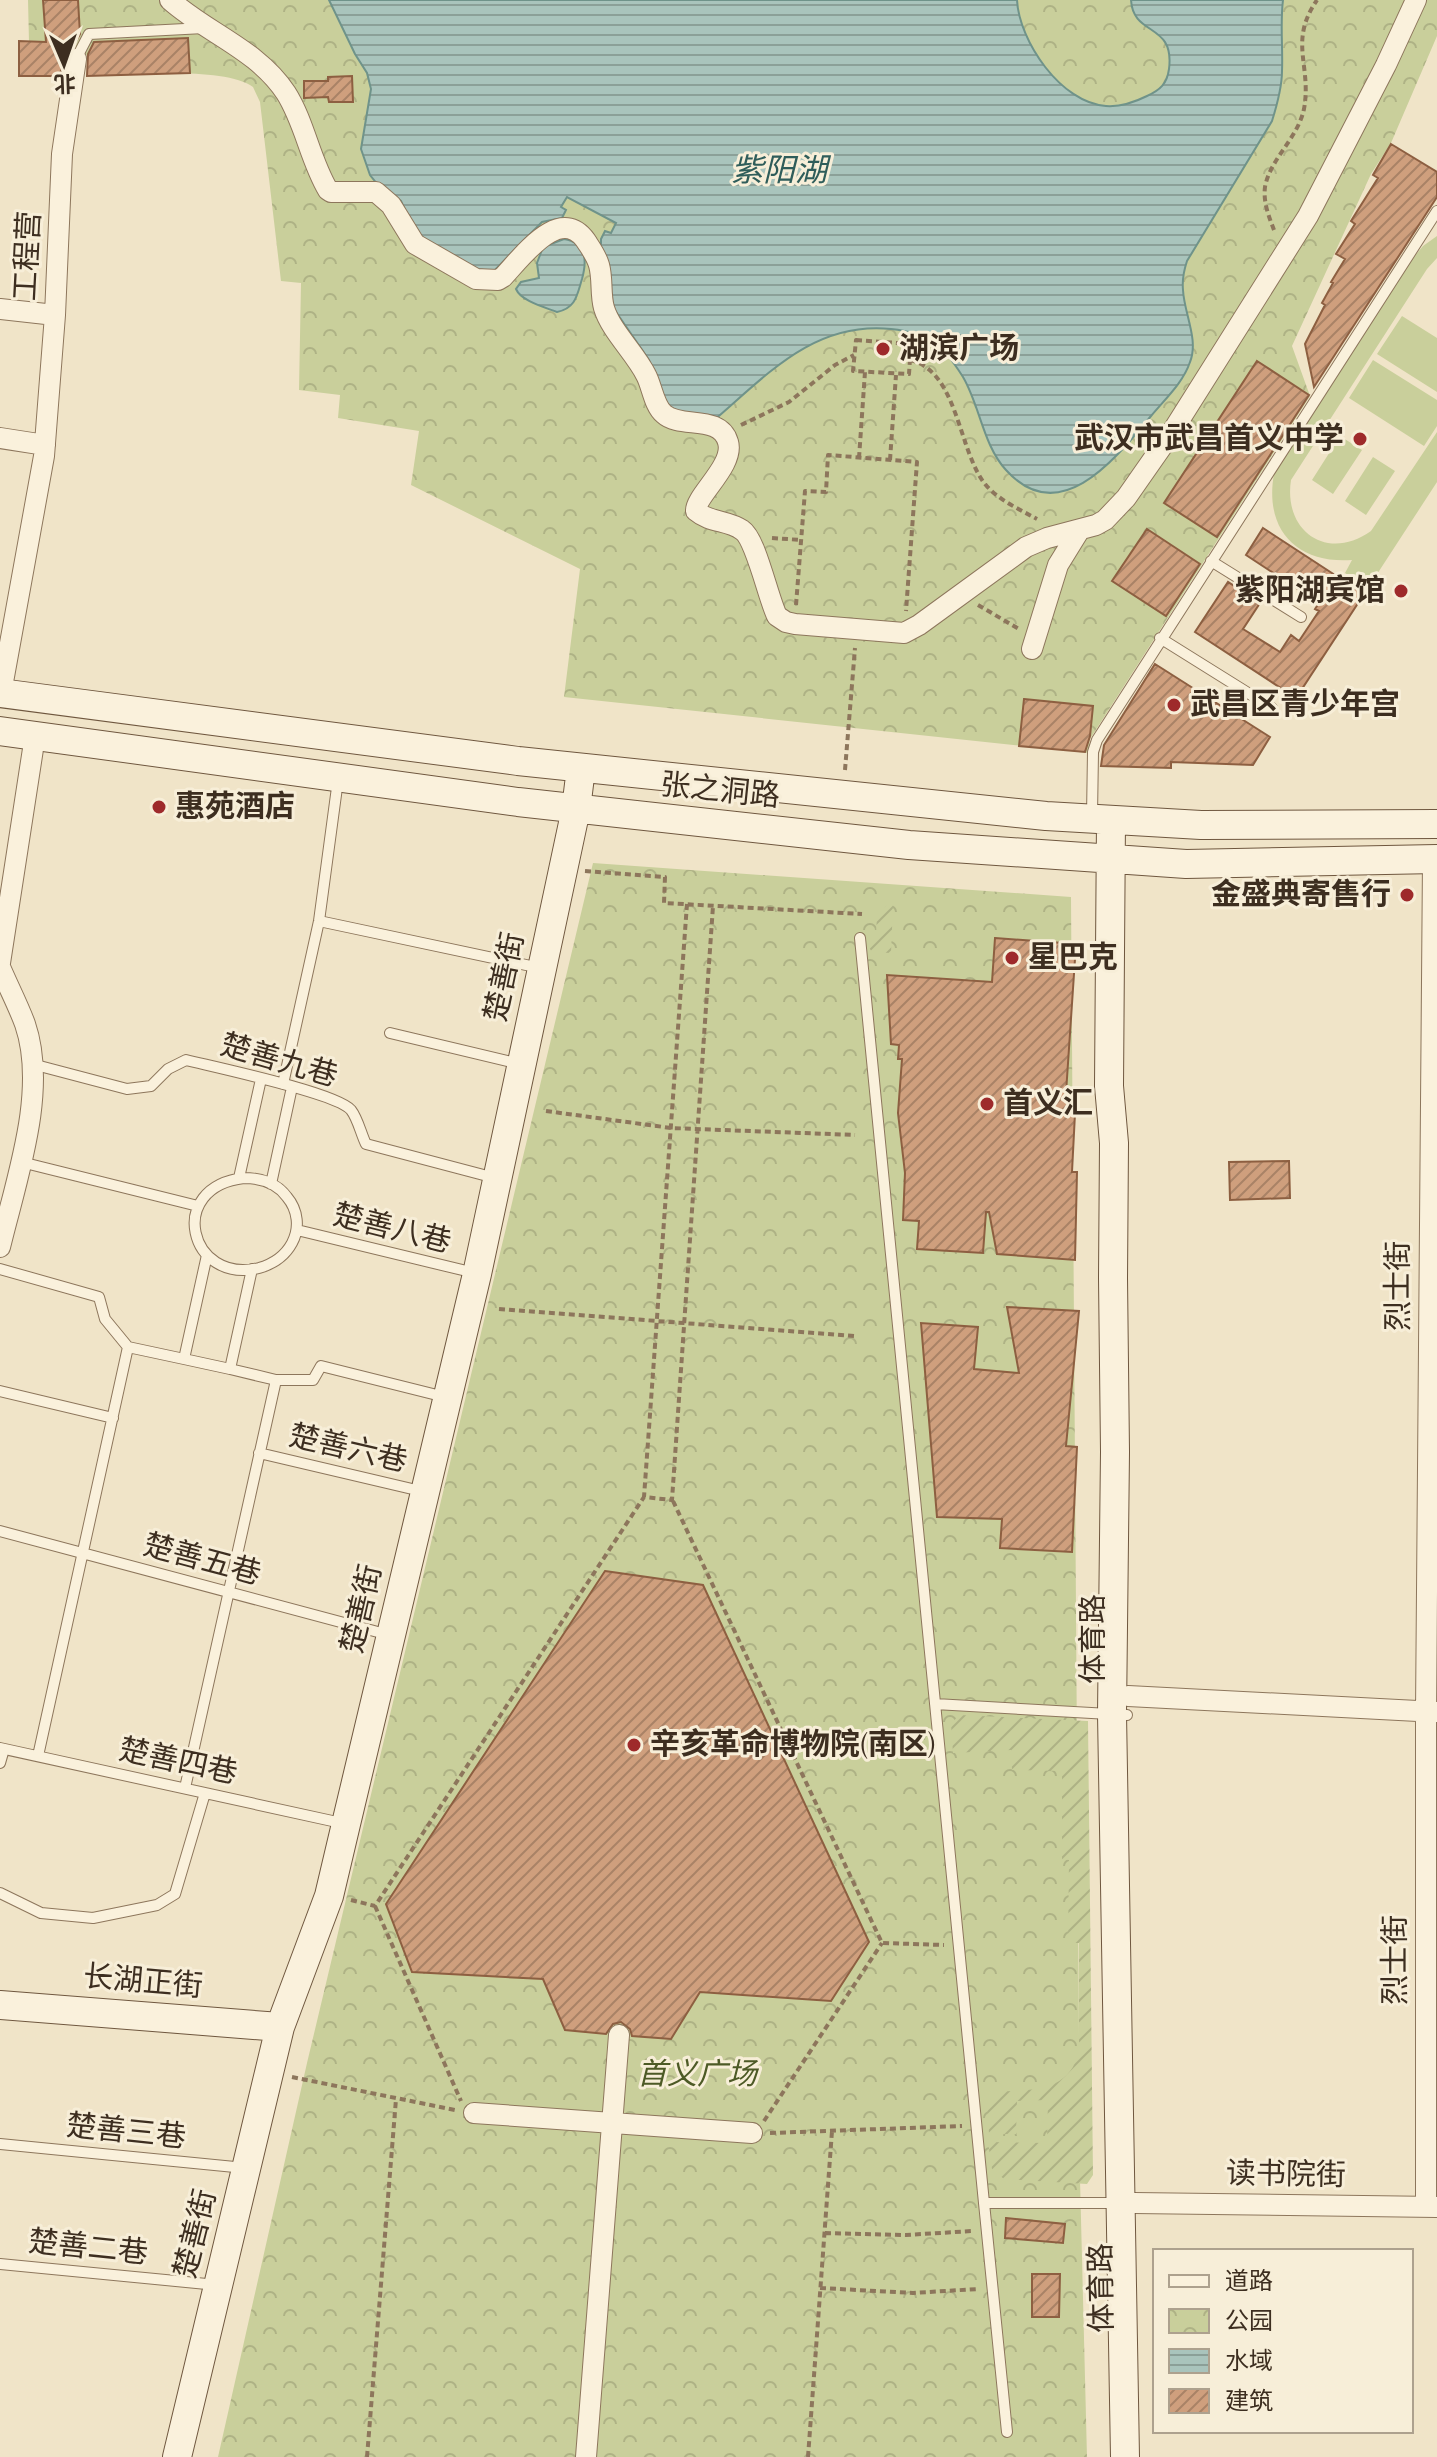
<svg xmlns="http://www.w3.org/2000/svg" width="1437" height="2457" font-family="Spectral,'Noto Sans SC',serif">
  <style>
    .park { fill: url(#park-crowns) }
    .garden { fill: url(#garden-furrows) }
    .pitch { fill: #c9cf9b }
    .water { fill: url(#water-rules); stroke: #6f938a; stroke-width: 2 }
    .building { fill: url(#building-hatch); stroke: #8d5f41; stroke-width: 2 }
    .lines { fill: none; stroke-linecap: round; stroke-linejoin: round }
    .lane-casing { stroke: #8d765c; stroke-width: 12 }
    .street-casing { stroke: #8d765c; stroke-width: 22 }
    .secondary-casing { stroke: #6f573f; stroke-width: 30 }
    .path { stroke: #8d765c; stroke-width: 4; stroke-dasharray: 6 4; stroke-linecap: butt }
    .lane { stroke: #faf1dc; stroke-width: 10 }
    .street { stroke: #faf1dc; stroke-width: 20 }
    .secondary { stroke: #faf1dc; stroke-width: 28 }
    .poi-dot { fill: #9e2a2b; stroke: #f7eed8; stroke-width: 3 }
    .labels { text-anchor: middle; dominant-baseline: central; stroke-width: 6; stroke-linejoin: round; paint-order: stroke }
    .street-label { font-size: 30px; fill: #3d2e20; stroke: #f7eed8 }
    .poi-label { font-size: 30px; font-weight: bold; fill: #3d2e20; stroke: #f7eed8; text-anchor: start }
    .park-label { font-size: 30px; font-style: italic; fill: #4d5a26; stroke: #f7eed8 }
    .water-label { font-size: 32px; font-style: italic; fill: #2f5d5a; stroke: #f7eed8 }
  </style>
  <defs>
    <pattern id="park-crowns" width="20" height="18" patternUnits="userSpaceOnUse" patternTransform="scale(2)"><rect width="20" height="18" fill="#c9cf9b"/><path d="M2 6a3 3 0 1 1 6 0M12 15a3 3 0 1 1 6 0" fill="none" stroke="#aeb285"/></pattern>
    <pattern id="garden-furrows" width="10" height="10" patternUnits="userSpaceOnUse" patternTransform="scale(2)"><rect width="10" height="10" fill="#c9cf9b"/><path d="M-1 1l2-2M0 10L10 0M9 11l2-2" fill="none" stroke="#aeb285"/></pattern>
    <pattern id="water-rules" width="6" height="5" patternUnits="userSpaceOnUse" patternTransform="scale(2)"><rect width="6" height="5" fill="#a9c4bc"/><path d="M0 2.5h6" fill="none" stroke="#8ba098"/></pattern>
    <pattern id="building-hatch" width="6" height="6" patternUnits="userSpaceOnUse" patternTransform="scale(2)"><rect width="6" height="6" fill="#cf9f7d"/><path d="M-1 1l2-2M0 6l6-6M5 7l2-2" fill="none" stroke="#a98266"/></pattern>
  </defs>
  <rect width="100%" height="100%" fill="#f0e4c8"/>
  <path class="park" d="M28,0H1437V36L1391,143L1371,174L1292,346L1310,396L1090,739L1088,753L564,697L580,569L411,485L419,431L338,418L340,395L299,390L301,283L281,281L260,102L253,87C225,66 127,75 91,76L90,55H64V42H29Z
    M593,863L1071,897L1080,2179L1087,2457H218L307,2063Z"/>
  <path class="garden" d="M887,905H893L891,953L872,952L868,946V938H876L877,913Z
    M959,1715L1088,1721L1093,2175L1087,2184L1004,2179L992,2169L988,2142L1047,2143L1048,2100L1017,2101L1016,2134H989L987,2104L988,2097L995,2092C1031,2089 1069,2094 1079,2051V1943H1068L1069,1860L1062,1859V1771L1012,1770L1011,1750L953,1753L951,1724Z"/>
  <path class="pitch" d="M1437,236V258L1427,269L1291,480C1283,532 1328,562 1371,531L1437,432V482L1368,588L1345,573L1352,560C1296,564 1264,529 1274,474L1413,258L1423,246Z
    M1402,316L1437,338V392L1377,354Z
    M1373,360L1437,400V426L1424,446L1349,398Z
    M1340,436L1362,450L1333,494L1312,480Z
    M1373,457L1395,471L1366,515L1345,501Z"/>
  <path class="water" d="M329,0H1017C1019,41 1061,103 1106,106C1120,107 1135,102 1147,96C1160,90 1167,84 1169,69C1175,22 1133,37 1131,0H1283C1280,24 1283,47 1282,71C1282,88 1277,105 1272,121L1187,261C1184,270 1182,280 1183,290C1184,313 1199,340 1190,362C1183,383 1165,399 1151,416C1116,458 1060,530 1006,470C983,445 980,406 963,377C943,345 929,333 891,329C814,321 767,375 713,421L666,408L649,360L614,309L601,251V239L605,231L611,233L616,223L567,197L561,207L566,210L562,218L542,222L494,271L464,268L415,233L401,201L378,185L370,175L361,149L371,89L367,73L355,54Z
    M564,239C587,243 587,261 582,279C577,295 576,308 557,312C544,307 521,301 516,289L521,282L539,278L537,263L543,247Z"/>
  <path class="building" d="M43,0H78L80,34L73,47L65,52L60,76H19V41L46,42Z
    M188,38L190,73L87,76L88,54L94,42Z
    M352,76L353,102H329L328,97L304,98V81H328V77Z
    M1391,144L1437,172V197L1314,387L1305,344L1325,305L1322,303L1333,283L1331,282L1345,259L1336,254L1355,224L1351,221L1378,178L1373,175Z
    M1257,361L1309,395L1217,537L1164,503Z
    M1263,528L1364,594L1296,698L1195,632L1228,582L1260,603L1243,629L1280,652L1291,635L1299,641L1319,611L1315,609L1319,603L1246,555Z
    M1147,529L1200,564L1166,616L1112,581Z
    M1155,664L1270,737L1253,765L1171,762V768L1101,766L1104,745Z
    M1024,699L1093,706L1090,736L1085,752L1019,746Z
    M995,938L1076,944L1066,1093L1076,1094L1072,1172H1077L1075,1260L997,1254L989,1212H986L983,1253L917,1249L919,1221L903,1220L905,1173L898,1113L902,1059H898L899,1045L891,1044L887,975L992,982Z
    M1289,1161L1290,1198L1230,1200L1229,1162Z
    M1007,1307L1079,1311L1066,1446L1077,1447L1072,1552L1000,1548L1002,1519L937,1517L921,1323L978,1327L974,1369L1019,1373Z
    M605,1571L703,1585L869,1942L831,2001L700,1992L671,2039L632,2036L630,2029L621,2022L613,2024L606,2034L565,2030L543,1979L412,1972L386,1904Z
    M1006,2218L1065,2224L1063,2243L1005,2238Z
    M1032,2274H1060L1059,2317H1032Z"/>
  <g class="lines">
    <g class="lane-casing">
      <path id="lane" d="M76,59L89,34L204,28
        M1211,561L1301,617
        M1160,638L1272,708
        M1092,816L1093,752L1097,740L1437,211
        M319,921L540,968
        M860,938L984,2203H1118
        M390,1033L520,1064
        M32,1064L127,1089L151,1086L168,1069L186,1060C214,1067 337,1093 351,1110C358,1119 361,1134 366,1144L495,1178
        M283,1084L319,921L338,780
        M21,1162L198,1206
        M239,1178L261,1079
        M244,1178C260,1178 277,1183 287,1197C298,1210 300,1228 292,1243C285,1256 273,1264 259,1268C189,1285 165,1187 244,1178Z
        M271,1184L292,1087
        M297,1230L475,1273
        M0,1269L99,1297L105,1319L128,1347
        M184,1359L230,1369
        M276,1380H313L321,1366L445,1397
        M0,1391L113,1418
        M259,1453L425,1492
        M0,1531L389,1635
        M935,1704L1127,1715
        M0,1748L346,1824
        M38,1756L128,1347L184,1359L207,1255
        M0,1763L4,1749
        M185,1788L276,1380L230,1369L252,1269
        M0,1893L41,1913L93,1918L157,1905L175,1894L205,1793
        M0,2144L245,2168
        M984,2203L1007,2432
        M0,2264L217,2285"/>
    </g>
    <g class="street-casing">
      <path id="street" d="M170,0C207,33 258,50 286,93C305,123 310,160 328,190L331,192H376L391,205L415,244L476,279L498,280L503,277C523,256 562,201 588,244C592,250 597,258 599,265C603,279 600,294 604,308C611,331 635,353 646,375C652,386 654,406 664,414C680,429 720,414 728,442C735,465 695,496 696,511C710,523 728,520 742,530C756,539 768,598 777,616L786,622L795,624L904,633L919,625L1026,547L1047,538L1096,525L1105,520L1126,498L1170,435L1308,216L1386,65L1416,0
        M0,309L55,315
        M0,438L45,445
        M1032,649L1058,565L1079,531
        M1,693L44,456L55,315L62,154L76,59
        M0,963L35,736
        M0,967C8,986 18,1005 25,1024C48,1091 16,1180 0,1247
        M1128,1696L1437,1712
        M474,2113L752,2133
        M1134,2203L1437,2207
        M1426,2207V1713L1433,860
        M586,2457L619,2035"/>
    </g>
    <g class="secondary-casing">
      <path id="secondary" d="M0,693L518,761L1046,816L1201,825L1437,824
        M0,731L518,802L909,845L1186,864L1437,859
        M1111,820L1109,1086L1114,1143L1113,1278L1115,1452L1112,1714L1125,2457
        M0,2005L280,2027
        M177,2457L280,2027L329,1896L346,1824L477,1274L576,809L581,768"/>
    </g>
    <path class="path" d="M1274,230C1269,217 1263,202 1265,187C1270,159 1298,138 1304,109C1312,65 1288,42 1317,0
      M856,340L911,344L909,374L853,371Z
      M910,360C958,371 958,450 985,484C998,500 1019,509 1037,519
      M741,425L789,402L835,365L854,355
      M859,458L865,372
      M890,460L896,375
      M772,538L801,540
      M796,605L805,491L826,492L828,455L917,462L906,611
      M978,605L1019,629
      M845,770L855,648
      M585,871L665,877L664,903L862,914
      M687,904L644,1497L672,1500L713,906
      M546,1111L671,1128L855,1135
      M499,1309L854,1336
      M673,1501L882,1943L944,1945
      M351,1900L375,1906L644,1497
      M375,1906L461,2101
      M292,2077L455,2110
      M764,2121L882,1943
      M770,2133L962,2126
      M825,2233L906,2235L972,2231
      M820,2288L913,2293L978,2289
      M367,2457L396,2099
      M808,2457L832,2131"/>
    <use href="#lane" class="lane"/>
    <use href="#street" class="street"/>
    <use href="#secondary" class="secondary"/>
  </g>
  <g class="poi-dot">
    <circle cx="883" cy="349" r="8"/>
    <circle cx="1360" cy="439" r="8"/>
    <circle cx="1401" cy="591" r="8"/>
    <circle cx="1174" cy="705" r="8"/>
    <circle cx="159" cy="807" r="8"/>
    <circle cx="1407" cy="895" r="8"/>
    <circle cx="1012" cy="958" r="8"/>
    <circle cx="987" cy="1104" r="8"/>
    <circle cx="634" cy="1745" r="8"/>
  </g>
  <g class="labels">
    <g class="street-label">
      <text transform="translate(28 256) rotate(-87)">工程营</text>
      <text transform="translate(720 791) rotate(6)">张之洞路</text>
      <text transform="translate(505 977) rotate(-78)">楚善街</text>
      <text transform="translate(279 1061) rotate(16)">楚善九巷</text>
      <text transform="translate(392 1229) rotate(14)">楚善八巷</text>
      <text transform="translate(1399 1286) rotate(-90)">烈士街</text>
      <text transform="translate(348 1449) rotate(13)">楚善六巷</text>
      <text transform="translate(202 1560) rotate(15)">楚善五巷</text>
      <text transform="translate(362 1609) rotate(-77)">楚善街</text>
      <text transform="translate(1094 1639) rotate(-90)">体育路</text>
      <text transform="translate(178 1762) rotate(12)">楚善四巷</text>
      <text transform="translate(1396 1960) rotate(-90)">烈士街</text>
      <text transform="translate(143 1982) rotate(5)">长湖正街</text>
      <text transform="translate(126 2132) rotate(6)">楚善三巷</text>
      <text transform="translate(1286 2175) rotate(1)">读书院街</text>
      <text transform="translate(196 2234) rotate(-76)">楚善街</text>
      <text transform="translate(88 2248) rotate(6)">楚善二巷</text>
      <text transform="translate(1102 2288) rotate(-91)">体育路</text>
    </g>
    <g class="poi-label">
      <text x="899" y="349">湖滨广场</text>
      <text x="1344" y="439" text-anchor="end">武汉市武昌首义中学</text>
      <text x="1385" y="591" text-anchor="end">紫阳湖宾馆</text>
      <text x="1190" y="705">武昌区青少年宫</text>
      <text x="175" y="807">惠苑酒店</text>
      <text x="1391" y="895" text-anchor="end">金盛典寄售行</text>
      <text x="1028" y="958">星巴克</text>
      <text x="1003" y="1104">首义汇</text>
      <text x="650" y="1745">辛亥革命博物院(南区)</text>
    </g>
    <g class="park-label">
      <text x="697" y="2075">首义广场</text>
    </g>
    <g class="water-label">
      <text x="779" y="171">紫阳湖</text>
    </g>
  </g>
  <rect x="1153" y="2249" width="260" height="184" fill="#f7eed8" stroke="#ada18e" stroke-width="2"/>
  <rect x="1169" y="2275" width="40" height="12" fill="#faf1dc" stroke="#ada18e" stroke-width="2"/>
  <text x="1225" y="2289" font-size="24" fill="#3d2e20">道路</text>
  <rect x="1169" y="2309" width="40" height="24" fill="url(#park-crowns)" stroke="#ada18e" stroke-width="2"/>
  <text x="1225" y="2329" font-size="24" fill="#3d2e20">公园</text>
  <rect x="1169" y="2349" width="40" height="24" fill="url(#water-rules)" stroke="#ada18e" stroke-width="2"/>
  <text x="1225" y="2369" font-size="24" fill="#3d2e20">水域</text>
  <rect x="1169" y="2389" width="40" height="24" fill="url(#building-hatch)" stroke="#ada18e" stroke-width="2"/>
  <text x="1225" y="2409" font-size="24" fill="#3d2e20">建筑</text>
  <g transform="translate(64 64) rotate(178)" stroke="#f7eed8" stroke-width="6" paint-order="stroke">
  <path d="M0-6L14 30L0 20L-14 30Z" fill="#3d2e20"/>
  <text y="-12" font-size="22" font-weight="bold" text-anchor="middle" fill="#3d2e20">北</text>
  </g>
</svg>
